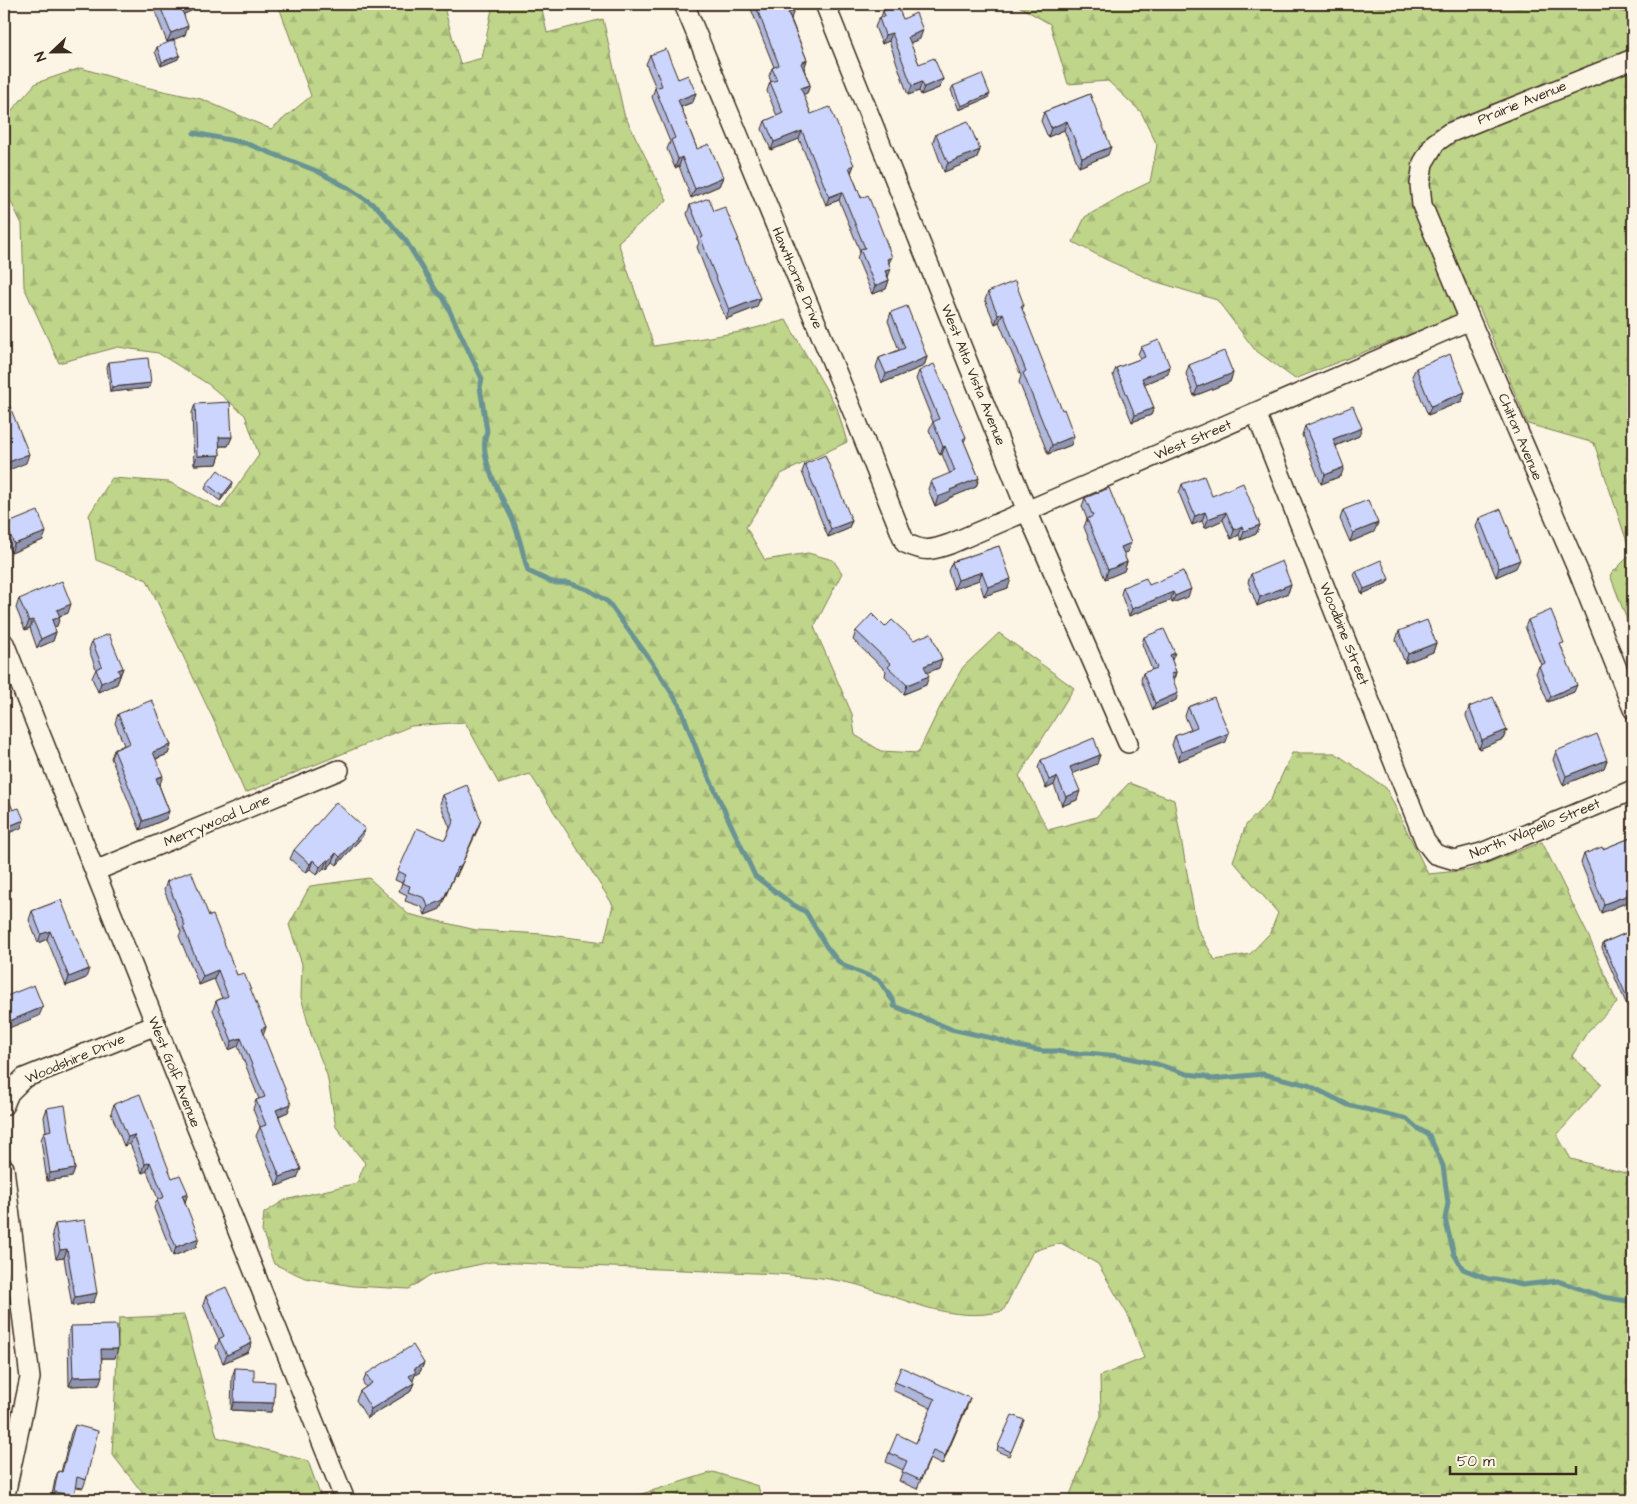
<svg xmlns="http://www.w3.org/2000/svg" width="1637" height="1504" font-family="'Architects Daughter',sans-serif">
  <style>
    .forest { fill: url(#forest-firs); stroke: #7d8054 }
    .lines { fill: none; stroke-linecap: round; stroke-linejoin: round }
    .stream { stroke: #6a9493; stroke-width: 5 }
    .minor-casing { stroke: #3b2a1e; stroke-width: 22 }
    .minor { stroke: #fcf5e5; stroke-width: 19 }
    .wall { fill: #afb7da; stroke: #3b2a1e }
    .shaded-wall { fill: #8f95b1; stroke: #3b2a1e }
    .building { fill: #ccd5fd; stroke: #3b2a1e }
    .labels { text-anchor: middle; dominant-baseline: central; stroke-width: 4.5; stroke-linejoin: round; paint-order: stroke }
    .street-label { font-size: 14px; fill: #3b2a1e; stroke: #fcf5e5 }
  </style>
  <defs>
    <pattern id="forest-firs" width="22" height="20" patternUnits="userSpaceOnUse" patternTransform="scale(1.25)"><rect width="22" height="20" fill="#bfd58a"/><path d="M5 1l3.5 6h-7zM16 11l3.5 6h-7z" fill="#a5b777"/></pattern>
  </defs>
  <rect width="100%" height="100%" fill="#fcf5e5"/>
  <filter id="ink" filterUnits="userSpaceOnUse"><feTurbulence type="fractalNoise" baseFrequency=".02" numOctaves="2"/><feDisplacementMap in="SourceGraphic" scale="10" xChannelSelector="R" yChannelSelector="G"/><feConvolveMatrix kernelMatrix="1 2 1 2 8 2 1 2 1" color-interpolation-filters="sRGB"/></filter>
  <g filter="url(#ink)">
    <path class="forest" d="M278,4H443L460,64L482,58L493,4H541L547,33L603,19L624,114L667,200L618,242L654,346L740,332L786,320L837,408L847,442L781,474L746,527L765,560L808,553L833,560L842,573L814,627L852,714L855,735L881,751L918,753L940,707L963,667L999,633L1074,688L1019,776L1048,830L1096,817L1129,783L1174,800L1197,928L1215,960L1250,954L1270,933L1278,913L1233,861L1246,825L1271,799L1292,753H1335L1386,788L1428,874L1469,870L1542,842L1589,937L1617,1003L1588,1031L1572,1056L1602,1084L1557,1135L1571,1159L1633,1175V1500H1068L1101,1416L1100,1376L1144,1358L1129,1317L1098,1264L1061,1243L1033,1251L1003,1311C952,1324 906,1299 858,1285C832,1278 805,1276 778,1274L491,1262L430,1275L409,1289L353,1286L305,1278L274,1264L262,1231L264,1213L285,1200L357,1183L365,1163L336,1127L327,1075L311,1034L301,997L302,964L289,925L310,886L369,878L408,914L476,930L542,934L604,942L613,905L530,774L499,784L465,722L411,726L245,793L214,721L147,580L96,560L89,515L112,478L169,482L221,509L259,455L245,415L208,384L158,353L118,347L59,363L24,287L22,224L4,188L5,118L36,83L81,68L145,87L201,99L271,129L311,96Z
      M1015,4H1613L1618,11L1633,14V636L1610,575L1631,554L1594,443L1528,424L1479,307L1295,379L1255,350L1217,300L1154,281L1107,260L1073,242L1085,217L1123,195L1150,182L1157,145L1141,112L1108,81L1068,84L1050,24Z
      M184,1315L217,1437L308,1461L322,1500H148L112,1454L119,1318Z
      M713,1472L758,1486L762,1500H622Z"/>
    <g class="lines">
      <path class="stream" d="M194,133L245,143L317,171L350,189L377,207L406,241L437,292L443,297L482,379L480,387L487,431C476,459 504,498 514,523C520,538 523,555 528,571L549,581L557,583H569L589,590L608,602L651,661L680,706L699,756L755,876L792,904L806,912L826,946L838,961L847,967L879,980L894,1002V1006L951,1029L996,1039L1017,1046L1043,1051H1056L1076,1054L1086,1053L1119,1056L1157,1064L1187,1074L1205,1076L1212,1079L1263,1074L1308,1085L1348,1105L1407,1119L1417,1128L1429,1135L1443,1166L1448,1203L1445,1219L1454,1254L1463,1269L1488,1279H1496L1522,1285L1558,1281L1603,1297L1633,1302"/>
      <g class="minor-casing">
        <path id="minor" d="M684,4L855,417L905,543C925,552 930,551 950,544L1470,320
          M825,4L1027,511L1128,743
          M1633,59L1449,133L1435,143L1423,163L1420,184L1422,205L1470,320L1579,573L1633,709
          M1256,413L1425,841L1435,854L1455,860L1482,853L1633,790
          M4,643L345,1500
          M95,871L339,770
          M4,1105L9,1093L24,1078L156,1025
          M4,1168L30,1378L4,1500"/>
      </g>
      <use href="#minor" class="minor"/>
    </g>
    <path class="wall" d="M152,4H196L193,10L184,14L185,35L167,42Z
      M749,4H791V19L807,60L804,69L810,85L807,93L803,94L811,114L854,165L851,173L889,264L888,277L889,280L886,289L872,294L857,258L860,251L839,200L826,205L799,139L771,150L762,129L765,121L777,116L767,91L770,82H771L769,76L772,68L774,67Z
      M883,11L903,19L920,39L910,43L919,64L943,79L939,88L921,95L919,91L908,95L889,41L882,44L875,27L879,18L881,17Z
      M157,47L178,59L161,66L155,52Z
      M650,55L696,93L693,102L681,107L697,149L723,177L719,186L691,198L679,166L675,168L667,149L670,142L652,97L655,88H656L646,64Z
      M953,86L988,98L959,110L951,90Z
      M1090,94L1108,155L1079,167L1064,130L1048,137L1041,121L1044,112Z
      M936,134L980,150L976,159L944,172L933,142Z
      M690,205L714,211L738,242L757,307L726,319L704,266L697,247L699,243L687,214Z
      M988,292L1024,305L1022,310L1071,445L1048,454L1019,382L1021,376L999,322L995,324L985,300Z
      M891,312L927,357L924,366L882,383L876,367L879,358L899,350L888,321Z
      M1141,347L1168,374L1144,384L1154,408L1151,415L1132,422L1113,375L1116,368L1140,359L1138,354Z
      M109,362L149,388L110,392L107,367Z
      M1189,365L1233,373L1230,382L1194,396L1186,374Z
      M1416,368L1465,392L1462,401L1428,415L1412,376Z
      M919,371L966,437L964,442L979,478L976,487L949,498L948,500L935,506L928,489L931,481L950,474L942,454L940,455L929,430L933,422L916,379Z
      M195,404L232,437L228,446H219L220,455L217,464L194,465L192,413Z
      M1305,426L1359,436L1336,446L1341,476L1321,484L1302,435Z
      M805,464L852,521L848,529L828,537L802,472Z
      M207,484L232,486L220,501L205,489Z
      M1182,484L1212,496L1260,525L1256,534L1241,540L1239,535L1231,539L1223,520L1205,528L1202,521L1192,525L1179,493Z
      M1085,498L1127,552L1123,553L1127,562L1124,571L1105,579L1084,527L1087,519L1082,506Z
      M1343,510L1374,532L1350,542L1340,519Z
      M1479,518L1509,534L1516,568L1496,577L1476,527Z
      M6,524L43,540L11,553L4,535V529Z
      M999,546L1008,588L984,596L979,580L954,589L948,571L952,562Z
      M1356,571L1387,583L1362,594L1354,575Z
      M1251,574L1291,584L1288,593L1257,606L1248,582Z
      M1149,585L1188,597L1172,603L1171,600L1129,616L1121,594L1123,587Z
      M19,599L68,613L60,616L57,626L54,627L56,632L53,641L37,648L30,628L25,630L16,608Z
      M1528,620L1562,648L1574,692L1548,702L1536,673L1539,666L1541,665L1525,627Z
      M885,627L939,668L927,672L926,685L904,694L885,676L886,671L853,640L856,631Z
      M1399,631L1436,643L1433,652L1405,663L1396,640Z
      M1144,637L1172,661L1176,672L1174,679H1173L1176,700L1153,710L1141,680L1143,673L1152,670L1142,644Z
      M92,641L123,668L117,684L98,692L92,678L96,669L89,650Z
      M1188,707L1226,742L1178,761L1172,745L1175,736L1191,730L1185,716Z
      M1469,707L1507,730L1503,739L1479,749L1466,716Z
      M118,714L171,745L168,754L156,759L160,784L159,785L169,811L166,819L140,830L111,758L114,750L124,745L115,723Z
      M1556,751L1607,760L1604,768L1563,785L1553,760Z
      M1041,760L1097,764L1073,773L1077,800L1062,806L1054,785L1046,789L1038,768Z
      M443,795L481,820L456,877L454,876L440,909L425,915L422,907L405,901L407,895L399,891L402,883L395,880L398,871L445,840L450,828L440,804Z
      M365,829L362,837L337,865L333,862L326,870L324,868L317,875L310,869L306,873L290,859L294,850Z
      M1633,837V916L1628,902L1601,913L1581,863L1584,854L1603,849Z
      M167,881L209,916L237,975L266,1027L263,1035L288,1112L279,1116L297,1178L277,1186L256,1136L260,1127L253,1109L256,1100L259,1099L238,1046L229,1050L213,1010L216,1001L222,998L214,979L199,985L179,936L181,932L164,890Z
      M61,900L86,978L66,986L47,939L38,943L29,920L32,911Z
      M1633,930V1019L1602,948L1603,943Z
      M114,1104L172,1178L188,1193L185,1202L196,1247L173,1256L154,1208L157,1200L158,1199L147,1171L142,1173L130,1144L124,1146L111,1113Z
      M47,1108L75,1169L72,1177L47,1181L41,1140L44,1132L46,1131L44,1117Z
      M55,1224L94,1302L72,1306L64,1258L56,1259L52,1233Z
      M206,1296L248,1352L223,1363L216,1347L219,1340L203,1305Z
      M71,1326L115,1358H102L99,1385L69,1386L68,1335Z
      M424,1363L420,1372L415,1375L412,1381L414,1383L410,1392L367,1418L356,1400L360,1391L366,1387L363,1383L366,1374Z
      M235,1368L254,1381L271,1412L231,1410L232,1377Z
      M895,1382L970,1398L942,1465L930,1459L917,1489L899,1481L903,1470L886,1462L889,1453L916,1443L931,1408L892,1390Z
      M1024,1420L1009,1456L997,1451L998,1446Z
      M75,1425L86,1480L83,1488L76,1487L72,1500H51L55,1480L58,1471L61,1472L71,1433Z"/>
    <path class="shaded-wall" d="M191,4H196L193,10L178,17L181,8Z
      M794,10L791,19L788,13Z
      M188,26L185,35L167,42L171,33Z
      M923,30L920,39L904,45L908,37Z
      M892,33L889,41L882,44L885,35Z
      M180,55L178,59L161,66L162,62Z
      M807,60L804,69L798,71L801,63Z
      M943,79L939,88L921,95L924,87Z
      M922,82L919,91L908,95L912,86Z
      M810,85L807,93L798,97L801,88Z
      M696,93L693,102L675,109L678,100Z
      M990,94L988,98L959,110L961,106Z
      M1067,121L1064,130L1048,137L1051,128Z
      M802,131L799,139L771,150L774,142Z
      M1111,147L1108,155L1079,167L1082,158Z
      M980,150L976,159L944,172L948,163Z
      M682,157L679,166L675,168L678,159Z
      M854,165L851,173L849,167Z
      M723,177L719,186L691,198L695,189Z
      M842,192L839,200L826,205L829,197Z
      M892,257L888,265L887,259Z
      M891,269L888,277L885,271Z
      M889,280L886,289L872,294L875,286Z
      M760,298L757,307L726,319L729,310Z
      M1003,313L999,322L995,324L998,315Z
      M927,357L924,366L882,383L886,374Z
      M1170,367L1168,374L1139,386L1142,378Z
      M1233,373L1230,382L1194,396L1198,387Z
      M151,383L149,388L110,392L112,387Z
      M1465,392L1462,401L1428,415L1431,406Z
      M1154,408L1151,415L1132,422L1135,415Z
      M1362,428L1359,436L1330,448L1333,439Z
      M1074,436L1071,445L1048,454L1052,445Z
      M219,437H232L228,446H216Z
      M945,446L942,454L940,455L943,447Z
      M29,454L26,463L4,472V464Z
      M220,455L217,464L194,465L197,456Z
      M1344,467L1341,476L1321,484L1325,475Z
      M979,478L976,487L949,498L948,500L935,506L938,497L950,490Z
      M233,482L232,486L220,501L222,496Z
      M1205,512L1202,521L1192,525L1195,516Z
      M1226,512L1223,520L1205,528L1208,519Z
      M852,521L848,529L828,537L831,529Z
      M1378,523L1374,532L1350,542L1353,533Z
      M1260,525L1256,534L1241,540L1244,531Z
      M1242,526L1239,535L1231,539L1234,530Z
      M46,532L43,540L11,553L14,544Z
      M1131,543L1127,552L1117,556L1121,547Z
      M1520,560L1516,568L1496,577L1499,568Z
      M1127,562L1124,571L1105,579L1108,570Z
      M982,572L979,580L954,589L958,580Z
      M1011,579L1008,588L984,596L988,587Z
      M1389,579L1387,583L1362,594L1364,589Z
      M1291,584L1288,593L1257,606L1260,597Z
      M1191,589L1188,597L1172,603L1175,596Z
      M1173,592L1171,600L1129,616L1132,609Z
      M71,604L68,613L54,618L57,610Z
      M60,617L57,626L48,629L52,620Z
      M33,620L30,628L25,630L29,621Z
      M56,632L53,641L37,648L41,639Z
      M1436,643L1433,652L1405,663L1408,654Z
      M1175,653L1172,660L1170,655Z
      M942,659L939,668L921,675L924,666Z
      M123,668L117,684L98,692L101,683L118,670Z
      M1176,672L1174,679L1168,681L1171,674Z
      M929,676L926,685L904,694L907,685Z
      M1577,685L1574,692L1548,702L1551,696Z
      M1178,693L1176,700L1153,710L1155,703Z
      M1507,730L1503,739L1479,749L1482,740Z
      M1229,733L1226,742L1178,761L1181,752Z
      M171,745L168,754L150,761L153,752Z
      M1100,755L1097,764L1067,776L1070,767Z
      M1607,760L1604,768L1563,785L1566,776Z
      M163,776L160,784L153,787L156,778Z
      M1057,777L1054,785L1046,789L1049,780Z
      M1080,791L1077,800L1062,806L1066,797Z
      M169,811L166,819L140,830L143,821Z
      M24,820L21,828L4,835V828Z
      M481,820L478,829L456,877L460,868Z
      M365,829L362,837L337,865L340,857Z
      M336,853L333,862L326,870L329,861Z
      M313,860L310,869L306,873L310,864Z
      M327,860L324,868L317,875L320,867Z
      M458,867L440,909L425,915L428,907Z
      M1631,894L1628,902L1601,913L1604,904Z
      M50,931L47,939L38,943L41,934Z
      M89,969L86,978L66,986L69,977Z
      M218,970L214,979L199,985L203,976Z
      M43,1007L39,1016L9,1028L4,1032V1026L12,1020Z
      M266,1027L263,1036L261,1029Z
      M241,1038L238,1046L229,1050L232,1041Z
      M291,1104L288,1112L273,1118L276,1110Z
      M134,1135L130,1144L124,1146L128,1137Z
      M150,1162L147,1171L142,1173L145,1164Z
      M75,1169L72,1177L47,1181L50,1173Z
      M301,1169L297,1178L277,1186L280,1177Z
      M188,1193L185,1202L182,1195Z
      M199,1238L196,1247L173,1256L176,1247Z
      M67,1249L64,1258L56,1259L60,1250Z
      M97,1293L94,1302L72,1306L75,1297Z
      M252,1343L248,1352L223,1363L227,1355Z
      M101,1349H118L115,1358H98Z
      M424,1363L420,1372L415,1375L413,1381L406,1385L409,1376L414,1369Z
      M102,1376L99,1385L69,1386L73,1377Z
      M414,1383L410,1392L367,1418L371,1409Z
      M970,1398L967,1407L942,1465L945,1456Z
      M234,1402L274,1403L271,1412L231,1410Z"/>
    <path class="building" d="M159,4H191L181,8L188,26L171,33Z
      M755,4H791L794,10L788,13L807,60L801,63L810,85L801,88L811,114L830,107L854,165L849,167L861,198L868,195L892,257L887,259L891,269L885,271L889,280L875,286L860,249L865,248L842,192L829,197L802,131L774,142L765,121L783,113L770,82L777,80L772,68L779,65Z
      M897,5L903,19L916,13L923,30L908,37L919,64L934,58L943,79L924,87L922,82L912,86L892,33L885,35L879,18L885,16L883,11Z
      M174,40L180,55L162,62L157,47Z
      M666,49L678,79L688,75L696,93L678,100L697,149L709,144L723,177L695,189L682,157L678,159L671,140L675,138L655,88L662,86L650,55Z
      M982,74L990,94L961,106L953,86Z
      M1090,94L1111,147L1082,158L1067,121L1051,128L1044,112Z
      M968,121L980,150L948,163L936,134Z
      M709,198L714,211L725,207L739,240H737L760,298L729,310L708,258L701,238L703,237L690,205Z
      M1015,281L1024,305L1021,306L1062,410L1064,409L1074,436L1052,445L1023,373L1026,371L1003,313L998,315L988,292Z
      M907,306L927,357L886,374L879,358L905,348L891,312Z
      M1159,340L1170,367L1142,378L1154,408L1135,415L1116,368L1145,357L1141,347Z
      M1224,351L1233,373L1198,387L1189,365Z
      M1450,354L1465,392L1431,406L1416,368Z
      M148,358L151,383L112,387L109,362Z
      M934,364L966,437L963,439L979,478L950,490L951,492L938,497L931,481L955,471L945,446L943,447L933,422L939,419L919,371Z
      M4,387L9,401L8,402L29,454L4,464Z
      M230,402L232,437H219L220,455L197,456L195,404Z
      M1353,406L1362,428L1333,439L1344,467L1325,475L1305,426Z
      M825,455L852,521L831,529L805,464Z
      M218,470L233,482L222,496L207,484Z
      M1204,476L1212,496L1243,483L1260,525L1244,531L1242,526L1234,530L1226,512L1208,519L1205,512L1195,516L1182,484Z
      M1109,488L1131,543L1121,547L1127,562L1108,570L1087,519L1093,516L1085,498Z
      M1368,500L1378,523L1353,533L1343,510Z
      M1501,509L1510,532H1509L1520,560L1499,568L1479,518Z
      M38,511L46,532L14,544L6,524Z
      M999,546L1011,579L988,587L982,572L958,580L952,562Z
      M1381,560L1389,579L1364,589L1356,571Z
      M1282,561L1291,584L1260,597L1251,574Z
      M1183,571L1191,589L1175,596L1173,592L1132,609L1123,587L1146,578L1149,585Z
      M62,581L71,604L57,610L60,617L52,620L56,632L41,639L33,620L29,621L19,599Z
      M1551,610L1564,643L1560,644L1577,685L1551,696L1539,666L1545,663L1528,620Z
      M872,614L885,627L892,620L914,640L931,633L942,659L924,666L929,676L907,685L888,667L891,664L856,631Z
      M1427,620L1436,643L1408,654L1399,631Z
      M1164,629L1175,653L1170,655L1176,672L1171,674L1178,693L1155,703L1143,673L1157,668L1144,637Z
      M109,634L123,668L118,670L120,675L101,683L96,669L102,666L92,641Z
      M1214,697L1229,733L1181,752L1175,736L1197,727L1188,707Z
      M1493,697L1507,730L1482,740L1469,707Z
      M152,700L171,745L153,752L163,776L156,778L169,811L143,821L114,750L130,743L118,714Z
      M1597,734L1607,760L1566,776L1556,751Z
      M1094,738L1100,755L1070,767L1080,791L1066,797L1057,777L1049,780L1041,760Z
      M467,785L481,820L460,868L458,867L443,900L428,907L425,898L408,892L410,886L402,883L406,875L398,871L417,828L445,840L454,820L443,795Z
      M4,788L13,810L19,808L24,820L4,828Z
      M336,802L365,829L340,857L336,853L329,861L327,860L320,867L313,860L310,864L294,850Z
      M1633,837V899L1631,894L1604,904L1584,854L1602,847L1603,849Z
      M191,871L209,916L213,915L237,975L244,973L266,1027L261,1029L291,1104L276,1110L301,1169L280,1177L260,1127L266,1125L256,1100L265,1097L241,1038L232,1041L216,1001L228,996L218,970L203,976L183,927L185,926L167,881Z
      M61,900L89,969L69,977L50,931L41,934L32,911Z
      M1633,930V1011L1603,943Z
      M34,985L43,1007L12,1020L4,1026V997Z
      M140,1094L172,1178L180,1175L188,1193L182,1195L199,1238L176,1247L157,1200L164,1197L150,1162L145,1164L134,1135L128,1137L114,1104Z
      M65,1105L75,1169L50,1173L44,1132L51,1130L47,1108Z
      M85,1220L97,1293L75,1297L67,1249L60,1250L55,1224Z
      M226,1287L252,1343L227,1355L219,1339L224,1336L206,1296Z
      M117,1325L118,1349H101L102,1376L73,1377L71,1326Z
      M413,1345L424,1363L414,1369L416,1372L409,1376L414,1383L371,1409L360,1391L372,1383L366,1374Z
      M901,1367L970,1398L945,1456L933,1451L920,1480L902,1472L907,1461L889,1453L897,1434L916,1443L935,1399L895,1382Z
      M235,1368L254,1369V1381L275,1382L274,1403L234,1402Z
      M1012,1415L1024,1420L1011,1452L998,1446Z
      M75,1425L98,1431L86,1480L77,1477L74,1495L54,1492L58,1471L62,1472Z"/>
  </g>
  <g class="labels">
    <g class="street-label">
      <text transform="translate(1522 103) rotate(-22)">Prairie Avenue</text>
      <text transform="translate(797 278) rotate(67)">Hawthorne Drive</text>
      <text transform="translate(973 375) rotate(68)">West Alta Vista Avenue</text>
      <text transform="translate(1520 437) rotate(67)">Chilton Avenue</text>
      <text transform="translate(1193 440) rotate(-23)">West Street</text>
      <text transform="translate(1344 634) rotate(68)">Woodbine Street</text>
      <text transform="translate(217 821) rotate(-23)">Merrywood Lane</text>
      <text transform="translate(1535 829) rotate(-22)">North Wapello Street</text>
      <text transform="translate(75 1059) rotate(-23)">Woodshire Drive</text>
      <text transform="translate(174 1072) rotate(68)">West Golf Avenue</text>
    </g>
  </g>
  <rect width="1637" height="1504" fill="none" stroke="#fcf5e5" stroke-width="20"/>
  <rect x="10" y="10" width="1617" height="1484" fill="none" stroke="#3b2a1e" stroke-width="2" filter="url(#ink)"/>
  <g transform="translate(52 52) rotate(248)" stroke="#fcf5e5" stroke-width="4" paint-order="stroke">
  <path d="M0-4L9 19L0 12L-9 19Z" fill="#3b2a1e"/>
  <text y="-8" font-size="14" font-weight="bold" text-anchor="middle" fill="#3b2a1e">N</text>
  </g>
  <path d="M1450 1466v8h126v-8" fill="none" stroke="#3b2a1e" stroke-width="2.5"/>
  <text x="1457" y="1466" font-size="15" fill="#3b2a1e" stroke="#fcf5e5" stroke-width="4" paint-order="stroke">50 m</text>
</svg>
